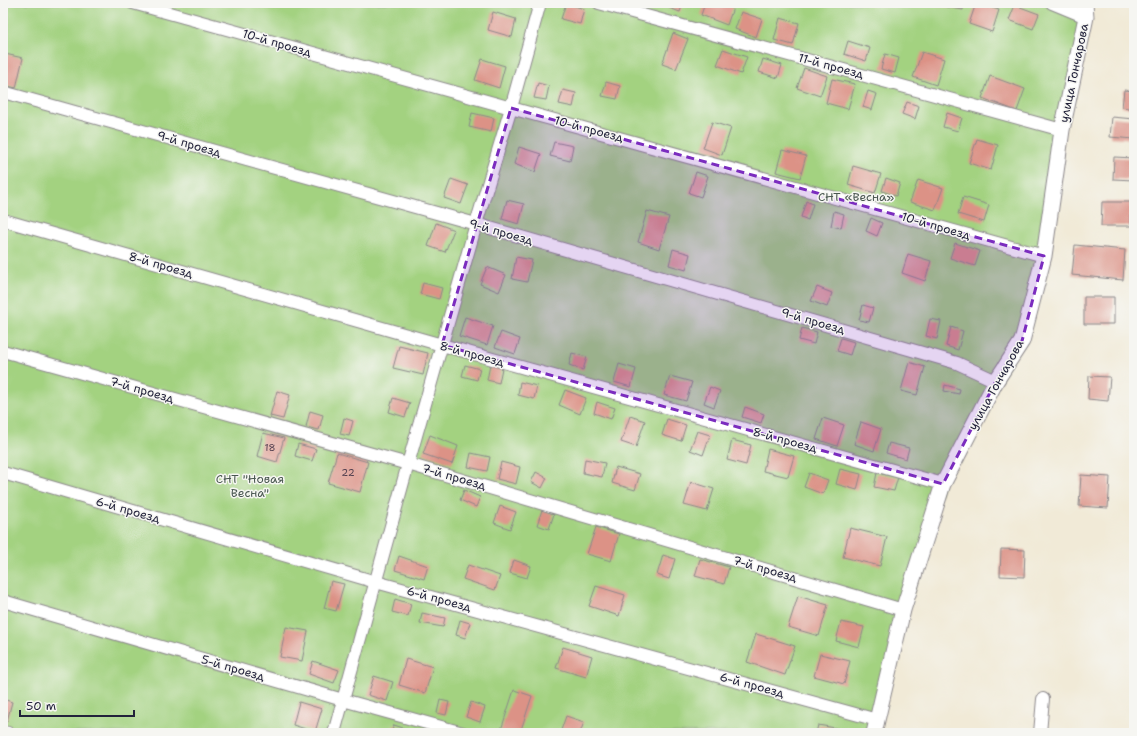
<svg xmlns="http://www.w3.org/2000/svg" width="1137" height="736" font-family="'Shantell Sans',sans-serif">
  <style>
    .green { fill: #a3d280; stroke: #627a5e }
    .building { fill: #dc9286 }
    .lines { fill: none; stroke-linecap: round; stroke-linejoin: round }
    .minor-casing { stroke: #8a8689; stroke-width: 14 }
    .tertiary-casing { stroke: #8a8689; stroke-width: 17 }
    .minor { stroke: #fff; stroke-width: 12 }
    .tertiary { stroke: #fff; stroke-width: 15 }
    .marked { fill: #7b2cbf; fill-opacity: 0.2; stroke: #7b2cbf; stroke-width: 3; stroke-dasharray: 8 5; stroke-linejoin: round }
    .labels { text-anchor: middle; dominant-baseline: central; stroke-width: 3; stroke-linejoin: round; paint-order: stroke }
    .number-label { font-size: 10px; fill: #503e4e }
    .street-label { font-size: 12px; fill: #22223b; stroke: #f6f6f2 }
    .park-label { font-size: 12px; fill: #495750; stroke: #f6f6f2 }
  </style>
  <rect width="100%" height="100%" fill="#f6f6f2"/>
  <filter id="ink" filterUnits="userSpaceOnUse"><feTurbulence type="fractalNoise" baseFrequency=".025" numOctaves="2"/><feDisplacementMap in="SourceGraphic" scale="8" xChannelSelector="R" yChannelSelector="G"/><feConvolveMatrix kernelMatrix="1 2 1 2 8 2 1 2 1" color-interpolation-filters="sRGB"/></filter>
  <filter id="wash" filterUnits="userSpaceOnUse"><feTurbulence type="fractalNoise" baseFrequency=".012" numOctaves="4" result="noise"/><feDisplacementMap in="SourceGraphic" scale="16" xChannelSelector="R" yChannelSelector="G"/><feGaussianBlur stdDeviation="0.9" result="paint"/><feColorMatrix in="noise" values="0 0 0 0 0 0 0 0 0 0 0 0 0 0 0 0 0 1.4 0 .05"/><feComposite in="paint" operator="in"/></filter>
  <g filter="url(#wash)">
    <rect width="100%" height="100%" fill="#f1ead7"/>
    <path class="green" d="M3,3H1085L1022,341L943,484L874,733H3Z"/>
    <g id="blocks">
      <path class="building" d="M566,3L584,9L580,24L561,19Z
        M671,3H683L680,12L669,8Z
        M705,3H728L734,5L727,25L701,15Z
        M937,3H964L963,10L936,5Z
        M976,3L999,10L992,32L969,24Z
        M1015,5L1039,14L1033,29L1009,20Z
        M493,12L516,19L512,37L488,30Z
        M741,12L762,19L756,37L735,29Z
        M780,18L799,23L793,45L774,40Z
        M673,33L688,39L676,69L662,64Z
        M848,41L870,48L866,61L844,54Z
        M723,49L747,57L741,74L717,65Z
        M922,52L944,59L936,85L913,77Z
        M5,54L23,58L16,88L3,85V63Z
        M885,54L899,58L895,73L881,69Z
        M482,59L505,66L499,88L475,80Z
        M763,59L782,65L778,78L759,72Z
        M804,68L827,76L820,96L797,88Z
        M990,76L1025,89L1017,111L982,98Z
        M832,79L855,84L848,109L826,103Z
        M606,82L620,86L617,99L602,96Z
        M538,83L549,86L546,100L534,98Z
        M563,90L576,93L573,107L559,104Z
        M1124,90L1134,91V109L1122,107Z
        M868,91L877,94L872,110L863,107Z
        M907,102L919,106L915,119L902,114Z
        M472,113L494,118L491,132L469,127Z
        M947,113L962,118L958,131L943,127Z
        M1112,117L1134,119V139L1110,137Z
        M712,122L731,128L722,155L703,148Z
        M977,139L998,145L991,170L969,163Z
        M554,142L573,146L570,161L550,156Z
        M519,147L541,154L535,172L514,164Z
        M782,150L806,156L800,178L776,172Z
        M1114,157L1134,158V180L1113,179Z
        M853,166L881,174L875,193L848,185Z
        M696,172L708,176L701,197L689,193Z
        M886,178L900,183L896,196L882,191Z
        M451,179L468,185L461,204L444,198Z
        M918,180L943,188L935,210L910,202Z
        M963,197L989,205L984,222L958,214Z
        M507,200L524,204L519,224L502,219Z
        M806,201L813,204L808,220L801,217Z
        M1102,202H1131V226H1101Z
        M647,211L669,217L659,249L638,242Z
        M834,211L844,214L841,228L831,226Z
        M871,218L882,223L877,236L866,231Z
        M436,223L454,230L445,252L428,246Z
        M955,243L980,251L975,266L950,258Z
        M1075,245L1125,250L1123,280L1072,275Z
        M673,249L690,254L686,270L669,265Z
        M908,254L931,261L925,281L902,273Z
        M516,257L532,260L527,282L512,279Z
        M487,267L506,275L499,292L480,284Z
        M423,283L442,288L439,299L420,294Z
        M817,287L832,293L827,307L811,301Z
        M1084,297H1114V324H1084Z
        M863,305L873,308L869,322L859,320Z
        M465,317L493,326L487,345L459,336Z
        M930,319L941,321L937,339L926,336Z
        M951,327L963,331L958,350L946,346Z
        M802,328L817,332L814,344L799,340Z
        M501,332L520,339L515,354L495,347Z
        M841,338L854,342L850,355L837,351Z
        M399,346L428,353L423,375L393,368Z
        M572,353L587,357L583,370L569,365Z
        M909,362L925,367L917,395L901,391Z
        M619,364L636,369L631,387L614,382Z
        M465,365L480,369L477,380L462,376Z
        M490,365L502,368L499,383L487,380Z
        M670,376L692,382L686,401L664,395Z
        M1089,376L1110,377L1108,401L1088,399Z
        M520,382L537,386L534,399L518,395Z
        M945,385L960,389L959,394L944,391Z
        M710,387L720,391L714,407L704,403Z
        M565,390L586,398L580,414L559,405Z
        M277,391L290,395L283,419L270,416Z
        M393,398L410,403L405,417L389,412Z
        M597,402L615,408L611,419L594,413Z
        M745,407L764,414L761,423L742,417Z
        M310,411L323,415L319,430L306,427Z
        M630,416L645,421L636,447L621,442Z
        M344,418L353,421L349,436L340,434Z
        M823,418L844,425L837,446L816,439Z
        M667,419L686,425L681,441L662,435Z
        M861,422L881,429L874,451L854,444Z
        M697,431L710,435L703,455L690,450Z
        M263,433L284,438L277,462L257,456Z
        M430,435L458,446L452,464L423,454Z
        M732,440L751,445L746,465L727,460Z
        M889,443L909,448L906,459L886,453Z
        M298,444L316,449L312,461L295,456Z
        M768,449L794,456L788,477L763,471Z
        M337,453L368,462L360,492L328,483Z
        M471,453L490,457L487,471L468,467Z
        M585,459L605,463L602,477L583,473Z
        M501,462L520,467L516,484L497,479Z
        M616,467L640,474L635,490L612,483Z
        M840,469L861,474L857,490L836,484Z
        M536,472L547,478L542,488L531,482Z
        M809,473L828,480L823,494L804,487Z
        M877,473L898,477L894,491L874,487Z
        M1081,475L1110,477L1108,508L1079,506Z
        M691,482L714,489L707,511L684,505Z
        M464,490L480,497L476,507L460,500Z
        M500,506L516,512L510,529L494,523Z
        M542,510L554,514L549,529L537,525Z
        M596,527L619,534L611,561L587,554Z
        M850,528L887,537L880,566L843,557Z
        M1001,549L1025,550L1024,577L1000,576Z
        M663,555L675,559L669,579L657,575Z
        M399,556L428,566L424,579L395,570Z
        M700,559L729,567L724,584L695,576Z
        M514,560L531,566L527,578L510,573Z
        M468,565L500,576L495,590L463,579Z
        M331,581L344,584L336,611L324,608Z
        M596,586L625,595L619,616L589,606Z
        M798,596L828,605L819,636L788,627Z
        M395,599L411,604L408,616L392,612Z
        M422,613L445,618L443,627L420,623Z
        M460,620L470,623L465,638L456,635Z
        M841,622L864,627L859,647L836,641Z
        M286,627L308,631L302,661L280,657Z
        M756,634L795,646L785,675L747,662Z
        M563,647L592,656L586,677L556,668Z
        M820,654L850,661L844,684L814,676Z
        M406,659L433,667L425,693L399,685Z
        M313,661L339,670L334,683L309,674Z
        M374,676L393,682L387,701L368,695Z
        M514,690L532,696L520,733H500Z
        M3,699L12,702L7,721L3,720Z
        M440,700L449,702L446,715L437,713Z
        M299,702L322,709L315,732L293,725Z
        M471,702L485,707L480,722L466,717Z
        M566,716L584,722L580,733H560Z
        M394,725L412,731L411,733H391Z
        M818,725L841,729L840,733H816Z"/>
    </g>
  </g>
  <g filter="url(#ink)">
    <use href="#blocks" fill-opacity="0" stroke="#8a8689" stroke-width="1"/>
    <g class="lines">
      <g class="minor-casing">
        <path id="minor" d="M133,3L1044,256
          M599,3L1062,130
          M1052,3L1086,17
          M3,92L476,224L957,363L996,381
          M3,220L442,345L943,484
          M3,351L408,464L903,610
          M3,473L376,582L877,720
          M3,601L343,700L463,733
          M3,732L8,733
          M334,733L408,464L476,224L511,108L540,3
          M1040,733L1043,699"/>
      </g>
      <g class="tertiary-casing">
        <path id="tertiary" d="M874,733L903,610L943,484L996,381L1022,341L1044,256L1062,130L1086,17L1085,3"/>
      </g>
      <use href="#minor" class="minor"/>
      <use href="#tertiary" class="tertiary"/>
    </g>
  </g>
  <path class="marked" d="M511,108L1044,256L1022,341L996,381L943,484L442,345Z"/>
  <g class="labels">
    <g class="number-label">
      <text x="270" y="447">18</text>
      <text x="348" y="472">22</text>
    </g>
    <g class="street-label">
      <text transform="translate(277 43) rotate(16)">10-й проезд</text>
      <text transform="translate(831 66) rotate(15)">11-й проезд</text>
      <text transform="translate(1074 73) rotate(-78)">улица Гончарова</text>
      <text transform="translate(589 129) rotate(15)">10-й проезд</text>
      <text transform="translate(189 144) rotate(16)">9-й проезд</text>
      <text transform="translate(936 226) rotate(16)">10-й проезд</text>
      <text transform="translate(501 232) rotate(16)">9-й проезд</text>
      <text transform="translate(161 265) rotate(16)">8-й проезд</text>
      <text transform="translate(813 321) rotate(16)">9-й проезд</text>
      <text transform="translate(472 354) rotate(15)">8-й проезд</text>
      <text transform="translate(996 385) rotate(-61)">улица Гончарова</text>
      <text transform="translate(142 390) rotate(16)">7-й проезд</text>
      <text transform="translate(785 440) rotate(15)">8-й проезд</text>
      <text transform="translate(454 477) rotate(16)">7-й проезд</text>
      <text transform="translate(128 510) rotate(16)">6-й проезд</text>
      <text transform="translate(765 569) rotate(16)">7-й проезд</text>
      <text transform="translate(439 599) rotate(15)">6-й проезд</text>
      <text transform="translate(233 668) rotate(16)">5-й проезд</text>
      <text transform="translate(752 685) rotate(15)">6-й проезд</text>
    </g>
    <g class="park-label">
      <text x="856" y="197">СНТ «Весна»</text>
      <text x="250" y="479">СНТ "Новая<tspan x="250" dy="14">Весна"</tspan></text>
    </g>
  </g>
  <rect width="1137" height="736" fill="none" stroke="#f6f6f2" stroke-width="16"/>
  <path d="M20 710v6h114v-6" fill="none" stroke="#22223b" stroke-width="2"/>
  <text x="26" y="710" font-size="12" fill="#22223b" stroke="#f6f6f2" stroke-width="3" paint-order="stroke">50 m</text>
</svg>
